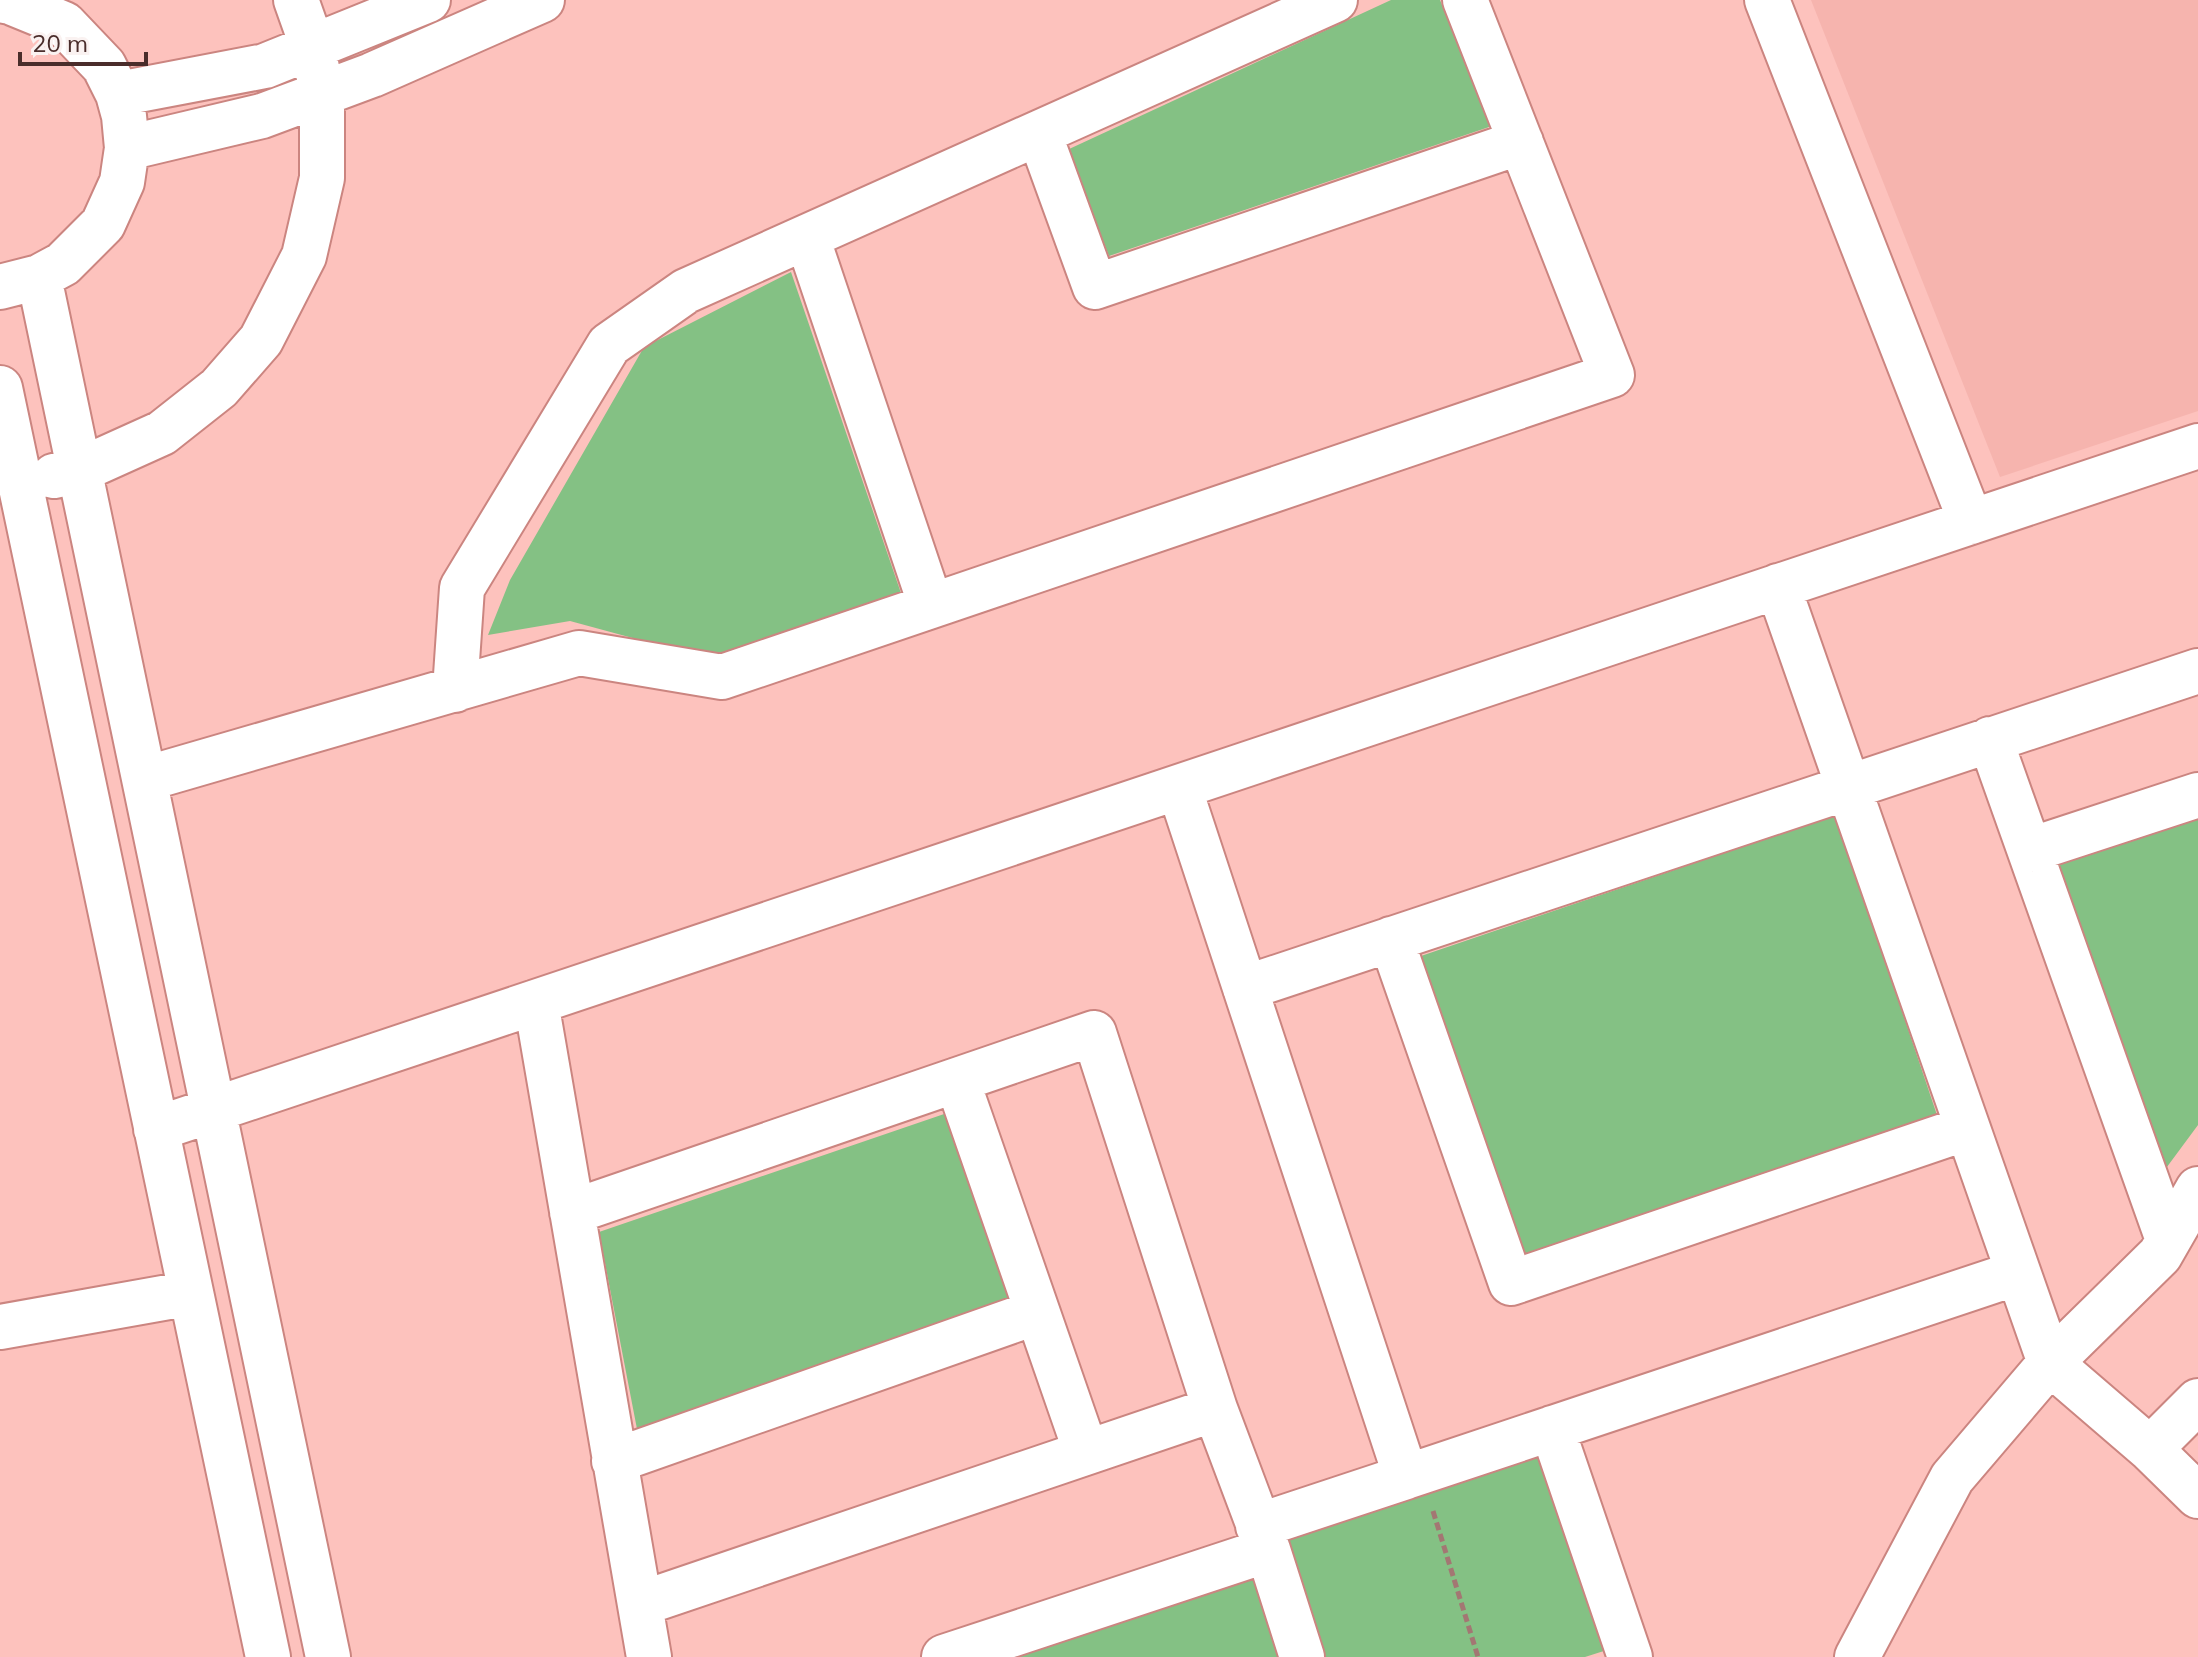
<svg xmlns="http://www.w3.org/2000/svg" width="2198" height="1657" font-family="Mulish,sans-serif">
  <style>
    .built { fill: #f6b4ae }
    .green { fill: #84c184 }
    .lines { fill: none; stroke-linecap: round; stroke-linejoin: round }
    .minor-casing { stroke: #cb8580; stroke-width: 48 }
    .path { stroke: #a37773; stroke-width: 5; stroke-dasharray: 8 4; stroke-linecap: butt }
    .minor { stroke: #fff; stroke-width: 44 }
  </style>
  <rect width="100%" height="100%" fill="#fdc2bd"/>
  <path class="built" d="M1811,0H2198V411L2000,477Z"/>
  <path class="green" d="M1391,0H1440L1492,126L1109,256L1067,150Z
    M791,272L902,596L710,659L570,621L488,635L510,580L644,347Z
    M1836,815L1937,1115L1523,1258L1421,956Z
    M2198,819V1125L2161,1175L2059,865Z
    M950,1112L1014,1302L637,1429L599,1232Z
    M1540,1448L1607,1650L1585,1657H1323L1282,1533Z
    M1255,1576L1282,1657H1009Z"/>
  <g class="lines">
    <g class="minor-casing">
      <path id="minor" d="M0,0L10,2L64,24L104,66L118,94L124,116L127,148L122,182L103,224L63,264L39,277L0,287
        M1767,0L1971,522
        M118,94L265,66L428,0
        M1039,133L1095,287L1521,142
        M127,148L262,116L372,75L542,0
        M807,237L931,606
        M39,277L328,1657
        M0,388L268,1657
        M54,476L80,470L162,433L219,388L261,340L304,256L322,178V93L313,48L296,0
        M1778,586L2050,1363L2150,1449L2198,1496
        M455,690L462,588L609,345L686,291L1335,0
        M1990,739L2168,1240
        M145,779L579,653L722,677L1612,375L1465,0
        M1179,787L1406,1477L2017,1273
        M2030,850L2198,795
        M1391,939L1511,1283L1967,1128
        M1245,988L2198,671
        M536,1002L649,1657
        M957,1080L1086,1452
        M156,1129L2198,446
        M572,1212L1094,1033L1215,1409L1268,1550
        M0,1327L191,1293
        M1552,1428L1630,1657
        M2150,1449L2198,1401
        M614,1461L1037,1312
        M1258,1526L1406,1477
        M640,1604L1215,1409
        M944,1657L1268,1550L1302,1657
        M1857,1657L1952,1478L2050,1363L2160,1255L2198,1189"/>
    </g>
    <path class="path" d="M1433,1511L1478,1657"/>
    <use href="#minor" class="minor"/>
  </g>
  <path d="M20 52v12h126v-12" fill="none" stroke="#4a2d2b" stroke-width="4"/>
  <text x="32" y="52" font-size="24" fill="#4a2d2b" stroke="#faf2f1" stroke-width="6" paint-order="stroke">20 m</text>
</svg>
